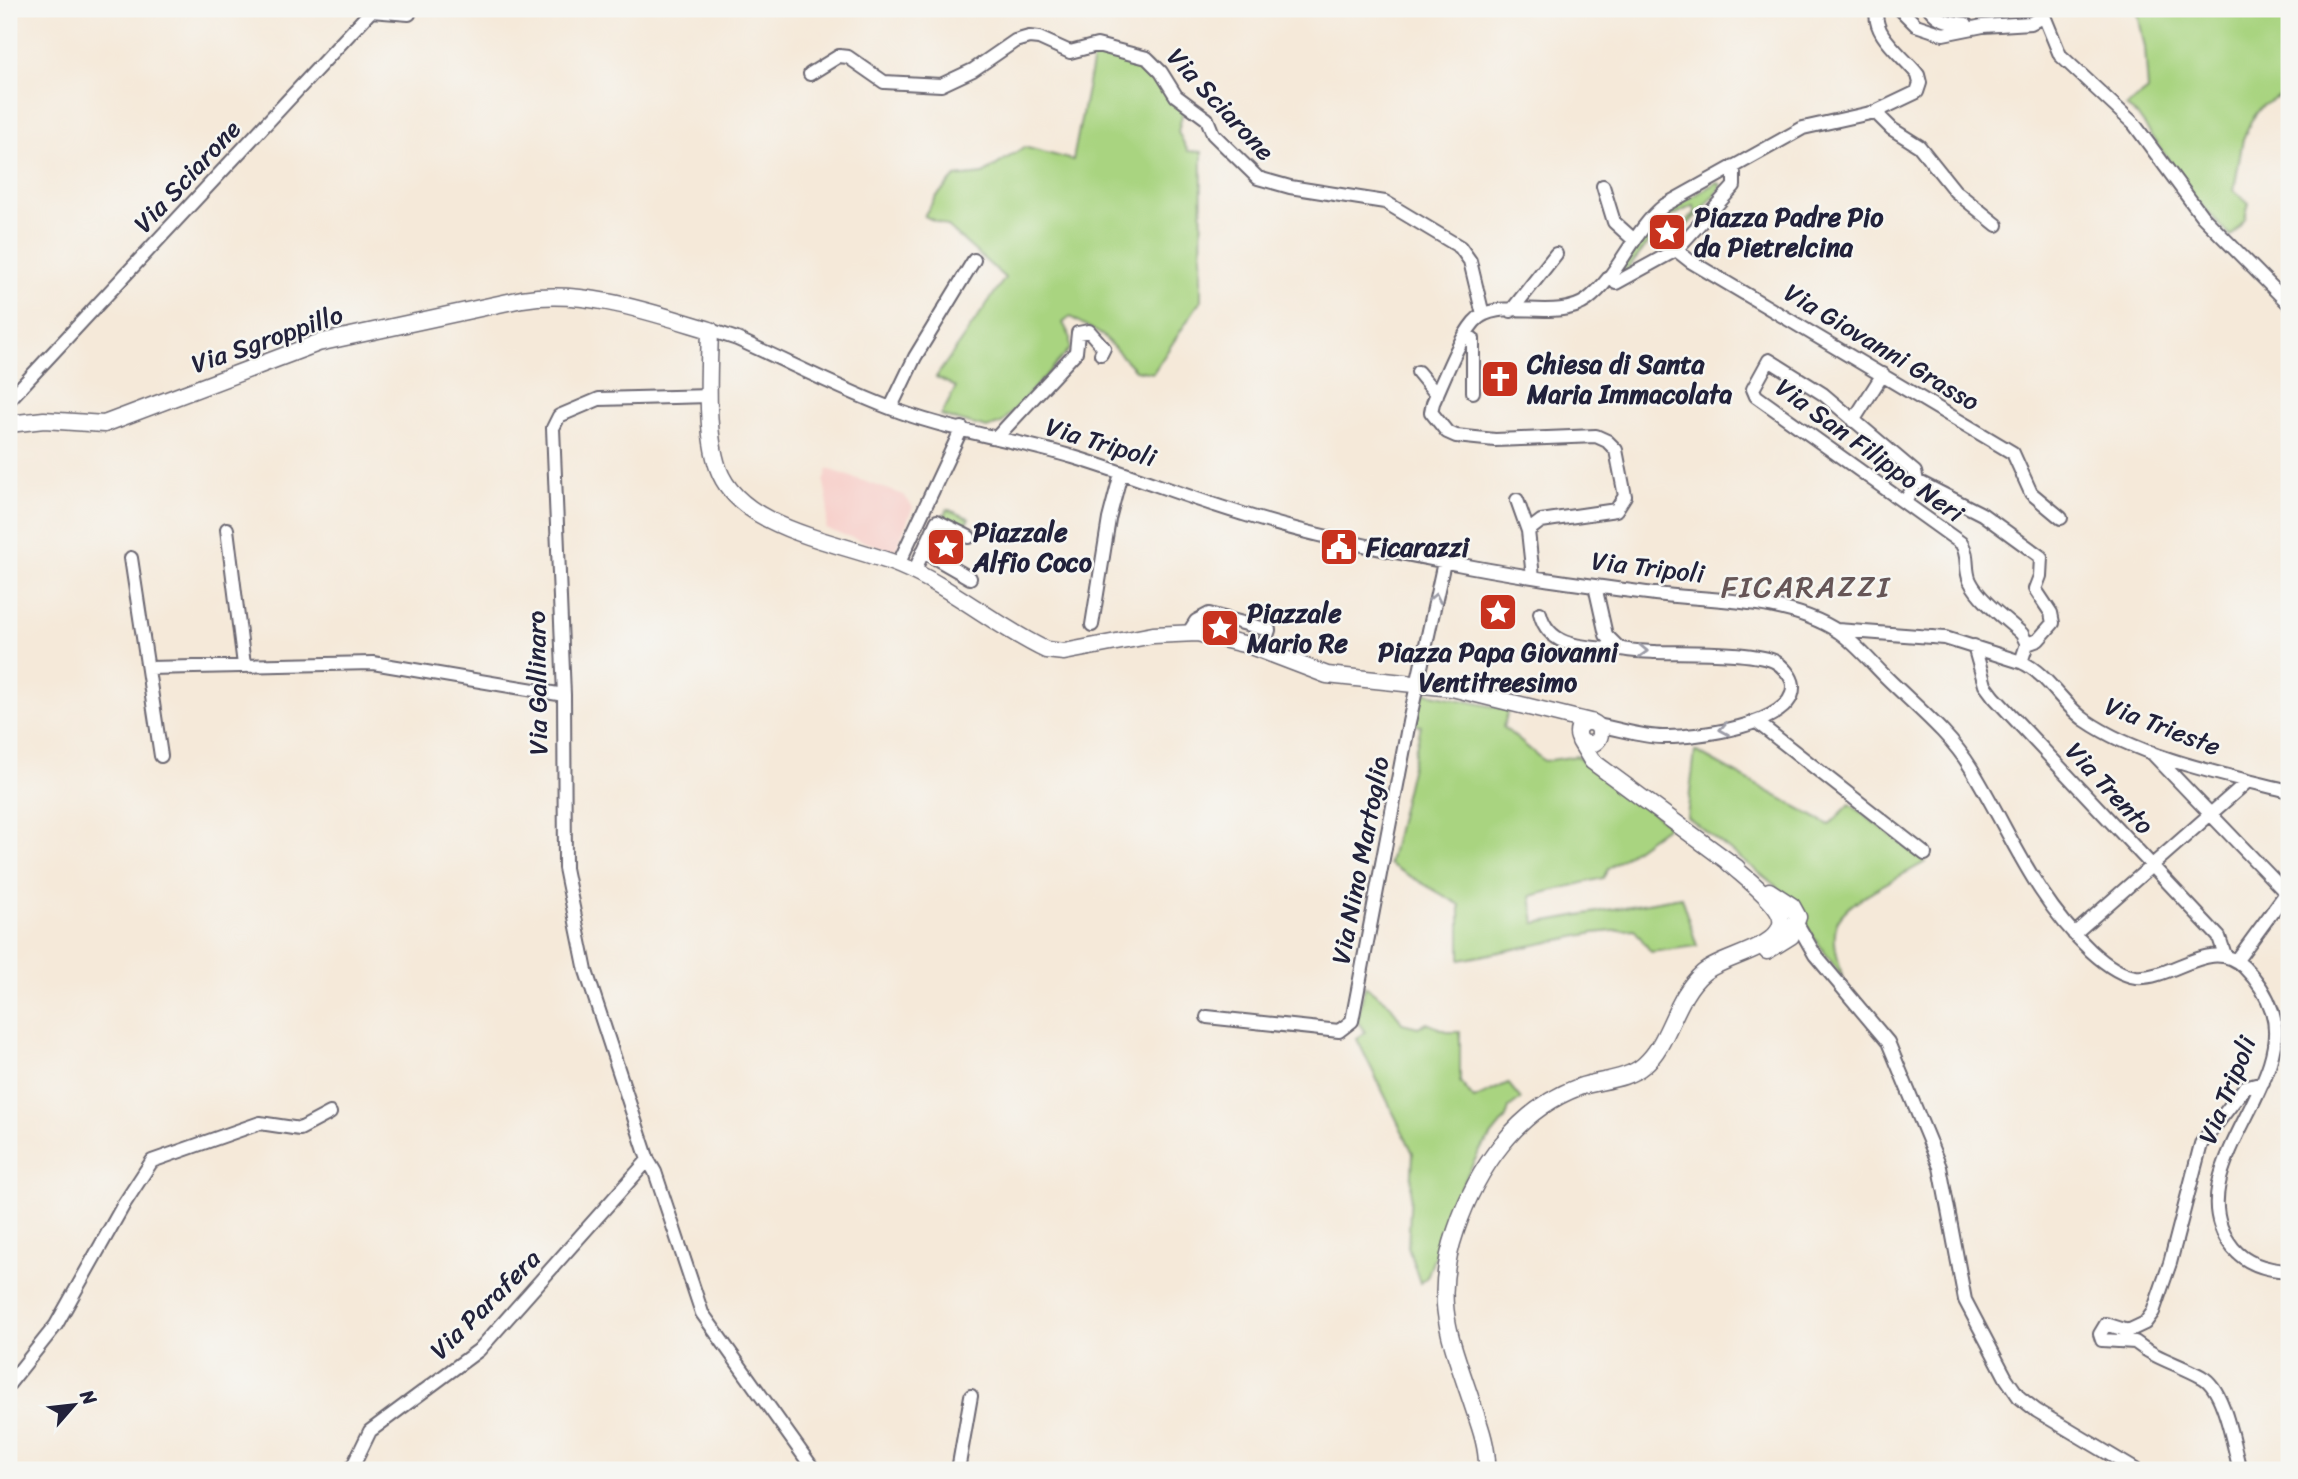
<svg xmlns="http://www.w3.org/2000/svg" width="2298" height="1479" font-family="Sriracha,sans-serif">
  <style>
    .built { fill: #f7d0cb }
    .green { fill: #a9d480; stroke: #667b5e; stroke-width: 2 }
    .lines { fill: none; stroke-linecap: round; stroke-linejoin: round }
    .minor-casing { stroke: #6c6872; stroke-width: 16 }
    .major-casing { stroke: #6c6872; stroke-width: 19 }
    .minor { stroke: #fff; stroke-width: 12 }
    .major { stroke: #fff; stroke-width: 16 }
    .oneway { stroke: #9c9ca7 }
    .labels { text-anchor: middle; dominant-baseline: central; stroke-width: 5; stroke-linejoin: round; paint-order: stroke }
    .street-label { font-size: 26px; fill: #22223b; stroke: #f6f6f2 }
    .poi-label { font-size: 26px; font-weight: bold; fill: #22223b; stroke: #f6f6f2; text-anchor: start }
    .quarter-label { font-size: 30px; letter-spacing: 2px; fill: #665657; stroke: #f6f6f2 }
  </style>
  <rect width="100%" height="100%" fill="#f6f6f2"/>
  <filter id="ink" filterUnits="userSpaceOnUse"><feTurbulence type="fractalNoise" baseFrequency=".0143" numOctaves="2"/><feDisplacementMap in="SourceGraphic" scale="14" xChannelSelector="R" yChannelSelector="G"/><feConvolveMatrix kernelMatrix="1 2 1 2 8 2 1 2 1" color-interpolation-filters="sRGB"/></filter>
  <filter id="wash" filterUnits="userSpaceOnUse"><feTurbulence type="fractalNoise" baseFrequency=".00686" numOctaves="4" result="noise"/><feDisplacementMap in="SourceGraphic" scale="28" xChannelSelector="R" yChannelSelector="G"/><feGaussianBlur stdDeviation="1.57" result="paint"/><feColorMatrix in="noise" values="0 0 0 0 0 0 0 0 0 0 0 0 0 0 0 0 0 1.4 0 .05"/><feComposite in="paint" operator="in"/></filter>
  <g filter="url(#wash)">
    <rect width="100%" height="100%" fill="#f5e9d9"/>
    <path class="built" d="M828,469L904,495L913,507L895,552L826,529L828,504L824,482Z
      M2279,700L2289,702V741Z"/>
    <path class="green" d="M2137,9H2289V91L2262,106L2251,121L2243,139L2234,190L2249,203L2245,219L2231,237L2196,199L2138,116L2126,107L2148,90L2145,48Z
      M1095,48L1150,64L1170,97L1183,111L1178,132L1188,151L1202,152L1201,300L1153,373L1135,370L1102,335L1070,317L1063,323L1070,336V349L1002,423L987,428L941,416L956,387L936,377L1005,278L947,226L924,216L935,198L955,177L983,174L1024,147L1073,160Z
      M1717,182L1721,185L1716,194L1671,243L1668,238L1695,213L1694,205L1667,219V212Z
      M1652,224H1662L1661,238L1654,236L1627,270L1619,272Z
      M947,509L969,518L961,536L939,526Z
      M1423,692L1509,710L1503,727L1544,761L1577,756L1669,825L1608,869L1603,878L1531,896L1535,923L1681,897L1697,946L1651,952L1634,929L1594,933L1460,960V905L1389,864L1421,726L1414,724Z
      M1695,751L1829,825L1850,804L1925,862C1903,876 1845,900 1837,923C1831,940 1839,961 1842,977L1806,926L1807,916L1802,906L1687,817Z
      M1365,986L1390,1004L1402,1023L1418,1027L1427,1023L1448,1032H1460V1082L1474,1099L1508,1083L1521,1099L1509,1108L1506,1118L1480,1150L1461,1187L1427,1277L1420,1283L1408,1247L1413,1153L1357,1039L1365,1032L1357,1021Z"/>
  </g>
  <g filter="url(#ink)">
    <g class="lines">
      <g class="minor-casing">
        <path id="minor" d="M1900,9L1916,25L1943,34L1983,26L2031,23L2044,16
          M1930,9C1940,22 1951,22 1966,24
          M2044,16L2060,55L2134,124L2202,216L2289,304
          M810,74L839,56L848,57L884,82L941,85L973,70L1015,41L1029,37L1039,38L1070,52L1097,45L1147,58L1161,72L1176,96L1207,119L1213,134L1258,178L1290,187L1385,202L1460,247L1470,261L1483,315
          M1875,112L1892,129L1919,146L1955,191L1997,225
          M1734,166V186L1676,250L1690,261L2013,453L2031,493L2061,518
          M1603,186L1614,222L1634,240
          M1616,283L1676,250
          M1511,311L1556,254
          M710,330L737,339C791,363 845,392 901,412C956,432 1017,440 1073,457C1130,474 1186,497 1243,514C1305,534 1383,550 1447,562C1516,576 1586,585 1655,594C1714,601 1788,598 1839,632C1856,644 1870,661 1885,676C1914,705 1949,732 1971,768C2011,833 2033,896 2091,951C2103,962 2119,975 2136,977C2173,980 2211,935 2244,967C2256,979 2267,995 2272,1011C2296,1085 2174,1176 2233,1248C2247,1265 2268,1270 2289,1271
          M1467,335L1473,339V392
          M1418,372L1437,395
          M710,396L599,399L559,416L553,428L564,695L565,868L586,971L648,1160L655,1172L702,1313L814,1470
          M9,400L371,11L409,14
          M891,407L915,357L974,260
          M1853,421L1883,374
          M997,437L1076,352L1078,333L1089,331L1104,348L1101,354
          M1917,481L1982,514L2041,557L2040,576L2035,589L2051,613L2053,623L2038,640L2027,644
          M1517,500L1528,531
          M1905,502L1917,481L1915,472L1823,394L1769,360L1753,389L1756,396L1961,543C1970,556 1964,568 1970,581C1980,601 2006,619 2022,634L2027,644L2021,662
          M227,529L244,665
          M923,551L970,578
          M131,558L161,756
          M898,565L962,428
          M914,572L937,521L969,537
          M1533,577L1528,531L1541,521L1616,510L1625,496L1616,450L1607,441L1596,436L1495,440L1456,436L1447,432L1431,412L1433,403C1444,379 1458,341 1474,322C1496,295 1556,323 1587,300C1620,275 1632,231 1665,205L1803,128L1875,112L1917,92L1920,83L1918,75C1904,56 1871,35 1877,9
          M1540,613C1548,645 1578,647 1606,649L1612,642
          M1092,625L1109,519L1121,473
          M1837,630L1945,638L2021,662C2047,673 2062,704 2085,720C2140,758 2225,775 2289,791
          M1189,632L1196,621L1209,614L1269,630L1262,650
          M1974,646L1985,685L1994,697L2219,937L2225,955
          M148,668L373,663L564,695
          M1758,723L1925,854
          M1595,725C1618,728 1640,737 1663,737C1692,738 1796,726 1793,685C1792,676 1782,665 1774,661C1747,651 1687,653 1656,652C1644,651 1630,652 1619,648L1606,635L1595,586
          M2151,752L2289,896
          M1798,925L1815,955L1888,1042L1940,1167L1965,1300L2006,1378L2019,1397L2037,1411L2136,1470
          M2074,934L2248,781
          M2237,960L2289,889
          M1207,1017L1339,1031L1352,1021L1409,722L1444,562
          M9,1384L56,1325L124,1204L152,1161L260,1123L300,1129L330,1113
          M351,1470L370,1431L479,1350L648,1160
          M958,1470L971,1396
          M2240,1470C2233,1446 2225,1389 2202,1377C2179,1364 2156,1359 2135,1342L2102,1340L2100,1334L2106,1324L2128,1331L2145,1323L2153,1312L2170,1263L2201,1144L2245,1087L2263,1082"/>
      </g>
      <g class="major-casing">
        <path id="major" d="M9,424L44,420L104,424L318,343L522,299C586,289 650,312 710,330C709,370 705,430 718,468C740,531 843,542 899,565C952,587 995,626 1046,650L1064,652L1153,635L1197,633L1248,645L1327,675L1452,688L1590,722
          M1578 733a11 11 0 1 1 22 0a11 11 0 1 1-22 0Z
          M1580,741L1592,761L1737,868
          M1767,951L1791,936L1798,917L1792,906L1769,891
          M1487,1470C1488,1449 1481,1429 1474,1409C1451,1339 1431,1303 1456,1230C1477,1168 1517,1110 1579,1087C1600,1080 1627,1080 1644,1065C1670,1043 1674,998 1703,973C1721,957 1777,949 1781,924C1785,906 1741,875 1728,862"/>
      </g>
      <use href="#minor" class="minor"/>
      <use href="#major" class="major"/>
    </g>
    <defs><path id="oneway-chevron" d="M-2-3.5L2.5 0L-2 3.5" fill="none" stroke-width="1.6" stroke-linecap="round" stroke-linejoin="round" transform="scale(1.75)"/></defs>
    <g class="oneway">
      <use href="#oneway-chevron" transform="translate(1435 598) rotate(-79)"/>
      <use href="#oneway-chevron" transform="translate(1643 651) rotate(2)"/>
      <use href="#oneway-chevron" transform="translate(1724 729) rotate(171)"/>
    </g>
  </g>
  <defs>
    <g id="sight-square" transform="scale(2.0125)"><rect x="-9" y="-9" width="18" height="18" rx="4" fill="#c8321e" stroke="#f6f6f2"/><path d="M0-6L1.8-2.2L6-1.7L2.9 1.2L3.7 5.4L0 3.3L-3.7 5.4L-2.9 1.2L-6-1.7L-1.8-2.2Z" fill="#fff"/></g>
    <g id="church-square" transform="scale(2.0125)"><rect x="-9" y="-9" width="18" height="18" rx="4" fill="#c8321e" stroke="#f6f6f2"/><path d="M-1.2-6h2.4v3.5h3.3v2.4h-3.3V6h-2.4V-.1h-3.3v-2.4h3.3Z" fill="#fff"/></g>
    <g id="civic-square" transform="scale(2.0125)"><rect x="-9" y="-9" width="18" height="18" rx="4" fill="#c8321e" stroke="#f6f6f2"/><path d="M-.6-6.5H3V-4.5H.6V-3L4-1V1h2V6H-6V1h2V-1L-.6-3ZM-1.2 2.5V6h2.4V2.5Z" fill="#fff"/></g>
  </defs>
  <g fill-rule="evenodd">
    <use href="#sight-square" x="1667" y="232"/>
    <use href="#church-square" x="1500" y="379"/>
    <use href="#sight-square" x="946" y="547"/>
    <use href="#civic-square" x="1339" y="547"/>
    <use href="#sight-square" x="1498" y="612"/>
    <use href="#sight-square" x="1220" y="628"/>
  </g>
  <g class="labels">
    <g class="street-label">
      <text transform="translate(1221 104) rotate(47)">Via Sciarone</text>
      <text transform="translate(187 176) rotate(-47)">Via Sciarone</text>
      <text transform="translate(267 339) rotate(-19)">Via Sgroppillo</text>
      <text transform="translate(1882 347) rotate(31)">Via Giovanni Grasso</text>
      <text transform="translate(1101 442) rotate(17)">Via Tripoli</text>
      <text transform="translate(1870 450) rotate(36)">Via San Filippo Neri</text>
      <text transform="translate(1648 567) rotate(7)">Via Tripoli</text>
      <text transform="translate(537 683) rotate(-91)">Via Gallinaro</text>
      <text transform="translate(2163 726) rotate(21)">Via Trieste</text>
      <text transform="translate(2110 788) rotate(47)">Via Trento</text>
      <text transform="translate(1360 860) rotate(-79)">Via Nino Martoglio</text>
      <text transform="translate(2227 1090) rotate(-68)">Via Tripoli</text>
      <text transform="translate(485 1304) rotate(-45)">Via Parafera</text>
    </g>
    <g class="poi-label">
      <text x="1694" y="217">Piazza Padre Pio<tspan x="1694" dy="30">da Pietrelcina</tspan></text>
      <text x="1527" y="364">Chiesa di Santa<tspan x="1527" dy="30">Maria Immacolata</tspan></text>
      <text x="973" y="532">Piazzale<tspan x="973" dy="30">Alfio Coco</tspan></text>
      <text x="1366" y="547">Ficarazzi</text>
      <text x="1247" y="613">Piazzale<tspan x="1247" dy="30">Mario Re</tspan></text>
      <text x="1498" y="652" text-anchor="middle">Piazza Papa Giovanni<tspan x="1498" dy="30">Ventitreesimo</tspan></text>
    </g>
    <g class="quarter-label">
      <text x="1806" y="587">FICARAZZI</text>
    </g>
  </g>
  <rect width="2298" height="1479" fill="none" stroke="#f6f6f2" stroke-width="35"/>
  <g transform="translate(74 1405) rotate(62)" stroke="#f6f6f2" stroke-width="5" paint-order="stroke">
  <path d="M0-5L12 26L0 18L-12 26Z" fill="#22223b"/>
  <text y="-10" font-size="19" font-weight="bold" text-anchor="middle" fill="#22223b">N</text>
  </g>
</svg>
